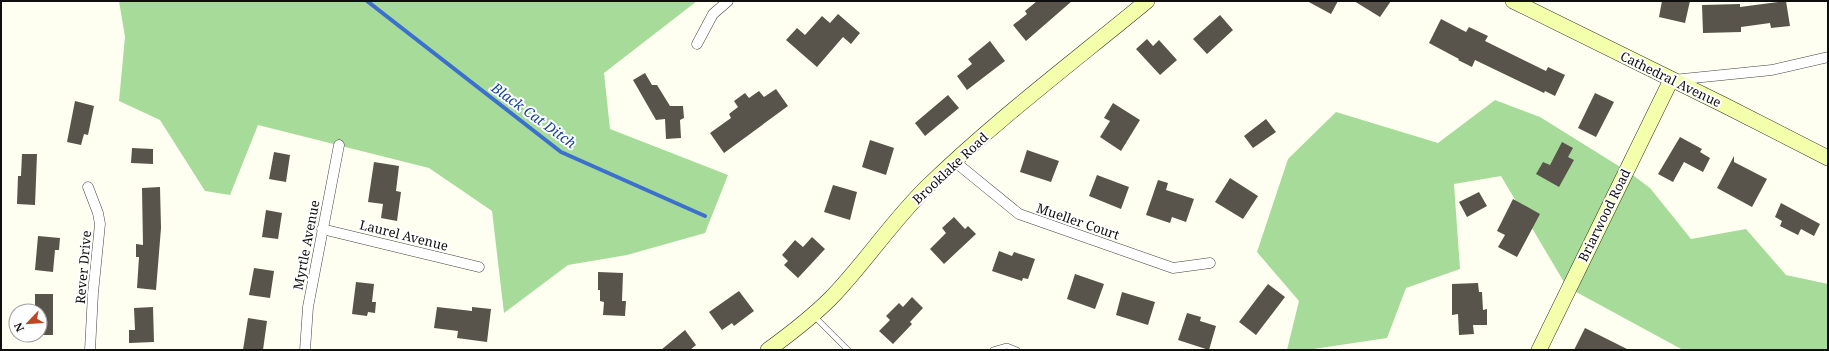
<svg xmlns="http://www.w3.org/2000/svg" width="1829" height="351" font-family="'Noto Serif',serif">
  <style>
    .forest { fill: #a7db99 }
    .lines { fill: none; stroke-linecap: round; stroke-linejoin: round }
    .stream { stroke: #3c70ce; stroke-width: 4 }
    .building { fill: #58534b }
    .lane-casing { stroke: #424242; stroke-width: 6 }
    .street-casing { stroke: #424242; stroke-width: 11 }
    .secondary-casing { stroke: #313131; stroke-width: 16 }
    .lane { stroke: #fff; stroke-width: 5 }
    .street { stroke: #fff; stroke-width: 10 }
    .secondary { stroke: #f4ffac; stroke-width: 15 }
    .labels { text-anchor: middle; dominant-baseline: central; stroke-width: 4; stroke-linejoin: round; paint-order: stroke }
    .street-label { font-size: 13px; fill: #0f0f0f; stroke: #fff }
    .water-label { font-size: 14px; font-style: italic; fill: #1643a2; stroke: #fff }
  </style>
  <rect width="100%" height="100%" fill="#fefff1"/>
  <path class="forest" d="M119,1H697L604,73L610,129L728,175L705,233L627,255L568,265L504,313L492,211L429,168L258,125L230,195L205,191L160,120L119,101L125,37Z
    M1495,100L1540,117L1630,173L1650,188L1691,239L1746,229L1786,275L1828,284V350H1683L1567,287L1501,176L1454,184L1460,269L1406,288L1387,338L1307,350H1287L1299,301L1257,252L1288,159L1336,112L1438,143Z"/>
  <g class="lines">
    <path class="stream" d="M367,1L561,152L705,216"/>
  </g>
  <path class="building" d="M1037,1H1072L1026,41L1013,25L1027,14L1025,11Z
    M1307,1H1338L1331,14Z
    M1354,1H1391L1380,17Z
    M1662,1H1690L1685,23L1659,17Z
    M1786,1L1790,26L1771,28L1770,23L1741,27V32L1703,33L1702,5L1740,4V7Z
    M838,14L860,33L851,44L843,37L817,67L786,40L797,28L805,35L822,16L830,23Z
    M1220,15L1233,30L1207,54L1193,39Z
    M1441,19L1466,32L1469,27L1488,36L1485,41L1546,71L1548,67L1565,75L1555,96L1545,91L1544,93L1475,60L1472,67L1458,60L1459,59L1429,43Z
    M1147,39L1153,46L1159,40L1177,60L1160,75L1136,49Z
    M990,41L1005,61L967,90L957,76L972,64L968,59Z
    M645,73L652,85H657L670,106H683L684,118L680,120L681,138L666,139L665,119L656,120L633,80Z
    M776,89L788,106L724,153L710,133L731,118L729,114L738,107L734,101L745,93L749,98L759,91L764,97Z
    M1595,93L1614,102L1596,137L1578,128Z
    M948,95L959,108L925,136L915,123Z
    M75,101L94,106L88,135L84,134L81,145L67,142Z
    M1113,103L1140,120L1121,151L1100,137L1110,121L1104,118Z
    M1266,119L1276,132L1253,148L1244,136Z
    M1680,137L1702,149L1700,152L1710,158L1703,172L1684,162L1673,182L1658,174Z
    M870,140L894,148L886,175L862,167Z
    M1562,142L1573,148L1568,157L1574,160L1559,187L1536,174L1543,162L1550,165Z
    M132,148L153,149V164L131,163Z
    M1027,150L1059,161L1051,182L1020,172Z
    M274,152L290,155L286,182L269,179Z
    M22,154H37L35,205L17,204L18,176H21Z
    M1734,156V162L1767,179L1752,207L1717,188Z
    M374,162L399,166L396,191L401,192L397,221L381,218L383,204L368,202Z
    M1097,175L1129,187L1121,209L1089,196Z
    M1230,178L1258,196L1243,219L1215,202Z
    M1158,180L1168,183L1166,190L1194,199L1186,222L1172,217L1170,223L1146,215Z
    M833,185L857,192L850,220L824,212Z
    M160,187L161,228L156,290L137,288L139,257H136V244L143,245L142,188Z
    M1479,192L1487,206L1467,217L1459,202Z
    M1513,199L1540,214L1517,257L1498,247L1505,235L1497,231Z
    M1781,203L1820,224L1814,236L1801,229L1798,235L1780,226L1782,221L1775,217Z
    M266,210L282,213L278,239L262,237Z
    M954,217L965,229L968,226L976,234L944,264L930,249L946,233L942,228Z
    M38,236L60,238L59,250H55L53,272L35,270Z
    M812,237L825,249L798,278L784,265L788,261L782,255L795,240L803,247Z
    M999,251L1012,256L1014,252L1035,259L1028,279L1023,278L1022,281L992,271Z
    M254,268L274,271L270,298L249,295Z
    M598,272L623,273L622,301H626L625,316L603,315L604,302L600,301V290H598Z
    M1075,274L1104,284L1095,309L1067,299Z
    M356,282L374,284L372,302H376L375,313L368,312L367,316L352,314Z
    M1478,283L1479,292H1482L1483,310L1487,309V325H1473L1474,334L1459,335L1458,314L1452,315V284Z
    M1268,284L1285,297L1256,335L1239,322Z
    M739,291L754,311L734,326L732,323L722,330L709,312Z
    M1122,292L1155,302L1148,325L1116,315Z
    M35,294H53V335H40V311H35Z
    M912,297L923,308L910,322L912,324L893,344L879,331L890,320L886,316L899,303L903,307Z
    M153,307L154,342L129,343V330H135L134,308Z
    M437,307L472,311V307L491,309L487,342L457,338L458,331L434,328Z
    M1187,313L1201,317L1200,321L1216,326L1209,350L1178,340Z
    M248,318L267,321L263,350H243Z
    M1585,328L1629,350H1574Z
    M685,330L696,345L690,350H661Z"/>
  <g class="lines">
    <g class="lane-casing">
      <path id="lane" d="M813,315L848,350
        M993,350L1007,346L1017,350"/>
    </g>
    <g class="street-casing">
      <path id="street" d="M697,44L713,14L728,1
        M1673,80L1772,70L1828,57
        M954,161L1019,214L1173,268L1210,263
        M88,187L98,213L100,224L93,293L90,350
        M322,229L479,267
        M305,350L308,307L339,145"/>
    </g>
    <g class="secondary-casing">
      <path id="secondary" d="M1513,1L1724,105L1828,158
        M768,350C790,334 811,318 831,298C865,263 892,221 928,186C996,120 1073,62 1147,1
        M1539,350L1671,80"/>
    </g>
    <use href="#lane" class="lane"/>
    <use href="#street" class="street"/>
    <use href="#secondary" class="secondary"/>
  </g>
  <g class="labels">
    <g class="street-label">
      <text transform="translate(1671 79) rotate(26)">Cathedral Avenue</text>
      <text transform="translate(950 168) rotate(-43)">Brooklake Road</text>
      <text transform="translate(1604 215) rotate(-64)">Briarwood Road</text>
      <text transform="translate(1078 221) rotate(19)">Mueller Court</text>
      <text transform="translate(404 235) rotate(14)">Laurel Avenue</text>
      <text transform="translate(306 245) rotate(-79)">Myrtle Avenue</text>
      <text transform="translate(83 267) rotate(-85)">Rever Drive</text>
    </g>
    <g class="water-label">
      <text transform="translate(534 115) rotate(36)">Black Cat Ditch</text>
    </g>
  </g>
  <rect width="1829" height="351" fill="none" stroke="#0f0f0f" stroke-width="4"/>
  <g transform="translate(28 323) rotate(245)"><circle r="19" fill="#ffffff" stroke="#9f9f9f"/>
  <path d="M0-3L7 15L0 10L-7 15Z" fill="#c14425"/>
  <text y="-6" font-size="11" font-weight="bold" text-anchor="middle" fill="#0f0f0f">N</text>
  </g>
</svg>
